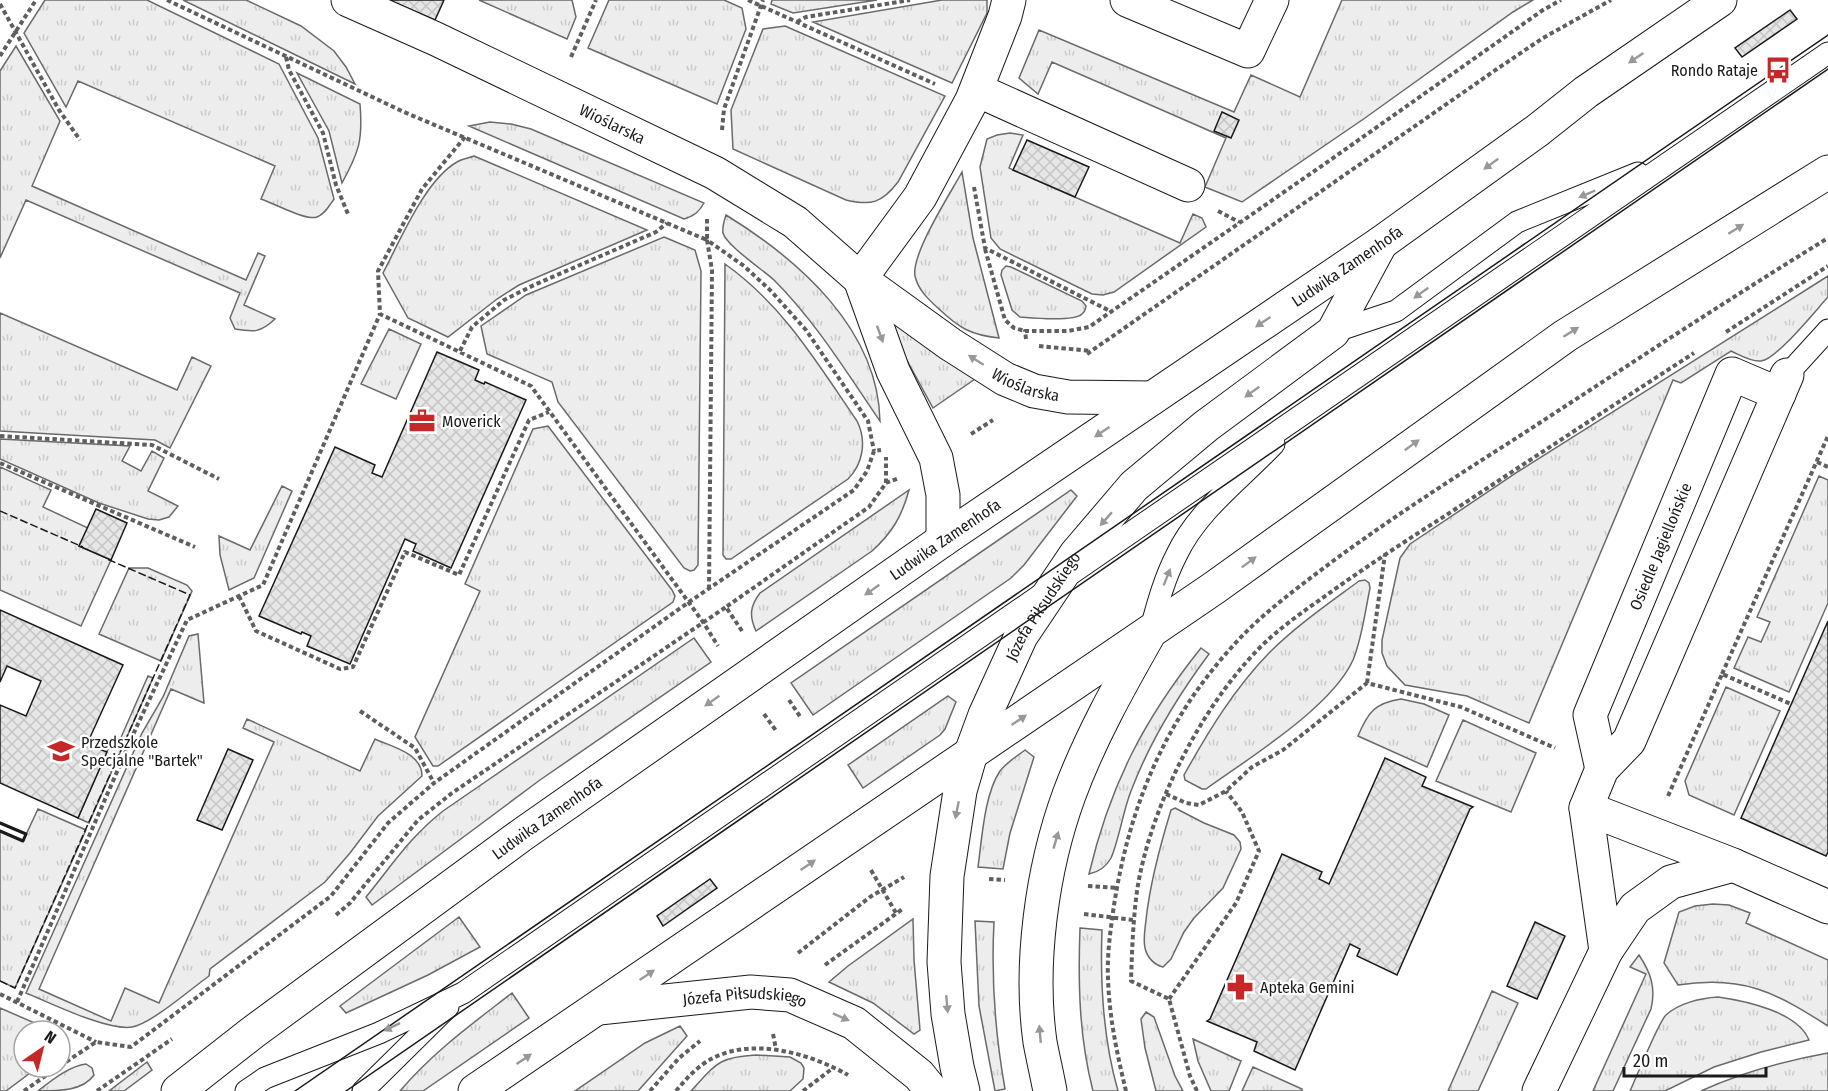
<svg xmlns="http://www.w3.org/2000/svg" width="1828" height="1091" font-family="'Fira Sans Condensed',sans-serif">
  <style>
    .grass { fill: url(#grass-tufts); stroke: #6a6a6a; stroke-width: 1.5 }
    .building { fill: url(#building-cross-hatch); stroke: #1a1a1a; stroke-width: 1.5 }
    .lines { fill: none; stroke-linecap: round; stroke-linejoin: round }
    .service-casing { stroke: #1a1a1a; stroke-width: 23 }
    .minor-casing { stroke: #1a1a1a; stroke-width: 35 }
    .tertiary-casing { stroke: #1a1a1a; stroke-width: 35 }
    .secondary-casing { stroke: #1a1a1a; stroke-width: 35 }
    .path { stroke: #5f5f5f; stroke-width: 4; stroke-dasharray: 4.5 3; stroke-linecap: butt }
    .service { stroke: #fff; stroke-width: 21 }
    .minor { stroke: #fff; stroke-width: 33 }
    .tertiary { stroke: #fff; stroke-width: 33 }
    .secondary { stroke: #fff; stroke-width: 33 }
    .tram { stroke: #1a1a1a; stroke-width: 1.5 }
    .fence { stroke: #1a1a1a; stroke-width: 1.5; stroke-dasharray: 8 3; stroke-linecap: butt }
    .wall { stroke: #1a1a1a; stroke-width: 3 }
    .oneway { fill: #989898 }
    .labels { text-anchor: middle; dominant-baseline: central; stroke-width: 4.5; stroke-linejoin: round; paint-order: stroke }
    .poi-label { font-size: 16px; fill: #1a1a1a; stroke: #fff; text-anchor: start }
    .street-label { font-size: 16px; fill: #1a1a1a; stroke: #fff }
  </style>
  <defs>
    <pattern id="grass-tufts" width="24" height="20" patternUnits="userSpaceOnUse" patternTransform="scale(1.5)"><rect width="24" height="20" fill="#ededed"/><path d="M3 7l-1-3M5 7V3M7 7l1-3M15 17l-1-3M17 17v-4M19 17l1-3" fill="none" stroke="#cbcbcb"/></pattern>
    <pattern id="building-cross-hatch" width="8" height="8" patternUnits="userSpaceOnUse" patternTransform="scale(1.5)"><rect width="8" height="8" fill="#e6e6e6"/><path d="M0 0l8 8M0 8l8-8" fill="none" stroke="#c5c5c5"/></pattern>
  </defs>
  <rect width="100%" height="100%" fill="#fff"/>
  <path class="grass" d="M45,0H147L279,64L318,138L334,199C329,206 325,214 317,217C306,221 273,203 261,199L275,166L78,81L66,107L24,33Z
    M183,0H246L301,26L334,51L346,67L355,84Z
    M479,0H572L576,17L567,39Z
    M609,0H724L742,8L746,29L717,104L588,48Z
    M772,0H877L793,13L771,4Z
    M942,0H987V13L952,83L813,22Z
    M1342,0H1533L1513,12L1365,118L1242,202L1205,187L1226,138L1052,62L1038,94L1019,78L1039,30L1234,112L1251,75L1300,97Z
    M785,26L945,96L898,182C882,203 871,206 846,200L733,149L731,110L763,29Z
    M16,46L60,121L32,186L246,280L258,253L265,256L244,305L275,319C260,333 254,332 235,329L230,318L240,293L26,200L0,258V71Z
    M297,73L360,104C363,140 359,152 342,183L329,131Z
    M490,122L511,124L531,129L704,203C699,212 694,216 684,219L469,126Z
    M1010,133L1023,135L1009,168L1013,170L1180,243L1193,214L1202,218L1206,227L1114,292L1103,295L1092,294L1000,249L991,238L980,167L987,139L997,135Z
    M474,156L647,230L519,285L497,299L448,337L408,318L383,273C400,241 425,180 457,162C462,159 469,158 474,156Z
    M962,172L973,238L999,338C971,335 959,328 939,309C929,300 918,290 915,276C911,254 950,194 962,172Z
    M726,215C799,260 878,329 880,421C847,373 816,322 774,280C763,270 726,245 723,233C722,227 724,221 726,215Z
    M664,237L695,250L701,271L698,565L694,570L690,571L684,568L558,402L552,382L487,354L481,326L526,295Z
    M725,264C783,305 818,364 857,421C867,441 863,464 848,479L731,559H726L723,555Z
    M1006,266L1011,267L1082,301L1086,306C1085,310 1086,311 1082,314C1074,322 1033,318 1020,317L1012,310L1001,275L1002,270Z
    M1828,276V297C1816,310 1776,360 1761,361C1751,362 1740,355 1731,351L1681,383L1673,380L1529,723L1467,696L1405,685L1387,666L1382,653V640L1400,558L1410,544L1519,471Z
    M0,313L177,390L192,357L211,366L170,448L155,440L0,431Z
    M887,317L975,379L933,408L886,322Z
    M389,329L421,344L396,399L361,384Z
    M548,426L672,590L675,596L673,602L438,766H433L415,737L480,591L465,584L533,429Z
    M0,439L130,446L122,461L141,471L152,451L164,458L148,491L178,506L169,517L159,520L148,519L99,503L0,459Z
    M0,467L51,490L43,507L88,528L79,546L111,560L81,626L0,590Z
    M1819,476L1828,480V603L1789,692L1734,668L1748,637L1761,642L1770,622L1757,617Z
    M282,486L292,491L254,578L229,590L220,555L219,536L250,550Z
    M909,490C902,516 892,533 872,551L756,631C749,616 750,606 760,593Z
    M1071,490L1077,496L1024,565L1011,578L813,715L791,683Z
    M129,568H148L187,585L192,591L161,661L99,634Z
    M1365,580L1369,583L1370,588C1365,612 1362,638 1353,660C1332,707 1249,758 1206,789H1202L1185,780L1184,775C1208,732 1234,689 1269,653C1296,626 1328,604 1359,581Z
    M198,634L204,703L171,689L39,989L111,1021L125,988L159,1003L274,742L243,728L247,719L360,771L375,739C392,747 422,753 422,776L378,816L350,853L325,882L210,969L209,976C192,988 151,1024 132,1027C107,1031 51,1003 26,993L142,733L163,697L189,636Z
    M694,638L711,662L540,780L372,905L366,897C393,864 409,838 443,811Z
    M1201,648L1209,654C1177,697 1150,741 1131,791C1123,811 1119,840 1111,858C1106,867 1099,872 1089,874C1110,785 1144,719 1201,648Z
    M148,676L153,678L89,823L78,818L108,749L110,745L119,742Z
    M1726,687L1780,711L1734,815L1689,795L1685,781Z
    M948,696L956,702L945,729L940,735L863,788L848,765Z
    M1401,699L1424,704L1449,715L1427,767L1358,736C1368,712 1375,703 1401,699Z
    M1463,720L1536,753L1511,812L1436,781Z
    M1025,750L1034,757L1010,833L1003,869L978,867C982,839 984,795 1000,771C1007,762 1016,757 1025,750Z
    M1175,808L1204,823L1234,835L1240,842L1241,849L1223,888L1194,918L1184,932L1171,959L1163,967C1154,965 1147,957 1145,948C1143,939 1145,929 1146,920C1150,882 1160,846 1171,810Z
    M38,809L86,830L15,988L0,981V831L23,841Z
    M1713,904L1729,905L1750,913L1746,923L1828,960V1026C1775,992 1743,975 1678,985L1664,963L1679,912L1695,906Z
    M459,917L480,947L428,975L346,1013L340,1006Z
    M913,919L914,960L920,1030L914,1034L873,1003L829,982L848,966Z
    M975,921L994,922C991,979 995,1033 1005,1089L995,1091L979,1006Z
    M1080,928L1102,930C1100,984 1103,1039 1118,1091H1093C1079,1037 1078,983 1080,928Z
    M1639,955C1651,973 1656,988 1651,1009L1613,1091H1593L1646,974L1630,967Z
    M1492,991L1518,1003L1478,1091H1448Z
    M512,993L529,1018L423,1091H400C433,1052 472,1024 512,993Z
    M1718,997C1746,1001 1798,1012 1809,1040L1761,1052L1714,1067L1665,1091H1630C1636,1078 1659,1021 1666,1015C1679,1003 1701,998 1718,997Z
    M0,1008L53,1031H24V1067H38L6,1091H0Z
    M1146,1012L1154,1017L1175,1076L1183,1091H1156L1145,1048L1141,1019Z
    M680,1026L687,1036L638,1091H575L645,1043Z
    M1193,1039L1241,1061L1229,1091H1211L1198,1061Z
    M1828,1053V1091H1701C1742,1072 1784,1061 1828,1053Z
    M756,1055L790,1057L801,1063L804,1068L803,1079L790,1091H691C716,1064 718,1057 756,1055Z
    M147,1062L152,1070L124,1091H109Z
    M86,1064L92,1068L94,1075C83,1091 59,1091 38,1091C51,1081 69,1066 86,1064Z
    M1253,1067L1302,1089V1091H1242Z"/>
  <path class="building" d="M389,0H444L435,20Z
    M1790,10L1797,19L1742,57L1735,48Z
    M1222,112L1239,120L1231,138L1214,131Z
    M1027,140L1089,167L1075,197L1013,170Z
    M437,352L479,370L475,380L484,384L485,382L526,400L451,568L413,551L416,544L405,539L350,664L307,646L311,636L302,632L301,634L259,616L335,447L375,465L372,473L382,477Z
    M96,509L127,523L111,560L79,546Z
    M0,610L123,665L87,744L107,752L78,818L0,783V705L26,716L41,681L7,666L0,682Z
    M1828,621V852L1826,856L1741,818Z
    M228,749L253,760L222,830L197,820Z
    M1385,758L1426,777L1422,786L1473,807L1470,809L1397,975L1357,956L1360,949L1350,944L1295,1070L1254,1051L1257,1042L1207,1021L1210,1019L1282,854L1322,872L1319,879L1329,884Z
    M710,879L717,888L663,926L657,916Z
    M1535,922L1565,936L1537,999L1507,986Z"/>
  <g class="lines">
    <g class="service-casing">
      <path id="service" d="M1333,332L1396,311L1517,222L1638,173
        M1787,375L1828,330
        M1072,573L1828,53
        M1150,632C1157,606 1164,579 1177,554C1198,510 1241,479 1274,444
        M246,1091L265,1078L379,1033L463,993L1042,594
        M363,1091L448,1007"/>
    </g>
    <g class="minor-casing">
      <g id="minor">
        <path id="s1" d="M348,0L436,39L715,173L795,222L860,279L950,344L1005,379L1034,391L1068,397L1152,398"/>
        <path d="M1127,0L1248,51L1272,0"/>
        <path d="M977,90L1188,185"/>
        <path d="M860,279L920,197L972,100L1005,16L1009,0"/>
        <path d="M860,279L893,371L936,458L943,495V540"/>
        <path id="s2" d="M1602,769L1590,715L1732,374L1779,394"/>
        <path d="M1586,808L1733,865L1828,907"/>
        <path d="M1606,951L1635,908L1671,882L1733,865"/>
        <path d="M1539,1091L1606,951L1586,808L1602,769L1629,741L1787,375"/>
      </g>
    </g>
    <g class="tertiary-casing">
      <g id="tertiary">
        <path id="s3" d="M599,1008L751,992L790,995L854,1023L919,1075L932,1091"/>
        <path id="s4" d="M963,1091L957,1067L948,1014L944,962L947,876L960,791L971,753L985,715L1021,636L1076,554L1134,486L1206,426L1333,332L1381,243"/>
        <path d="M1050,1091C1047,1075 1043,1058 1040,1042C1029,964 1042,869 1069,795C1090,738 1120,685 1150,632"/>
      </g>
    </g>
    <g class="secondary-casing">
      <g id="secondary">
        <path id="s5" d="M178,1091L252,1033L523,834L943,540L1381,243L1538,130L1586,92L1720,0"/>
        <path d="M475,1091L1214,588L1565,336L1828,172"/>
      </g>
    </g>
    <path class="path" d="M167,0L404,112L707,240V217
      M748,0L935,84
      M0,4L59,110L80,140
      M797,22L806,17L910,0
      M0,56L36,0
      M286,57L289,70L323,133L336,185L348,214
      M571,57L596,0
      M722,130L724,109L763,0
      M465,137L422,189L378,271L380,314L531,386L703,622L718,646
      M974,187L985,248L1112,312
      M1218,211L1239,222
      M985,249L1005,320L1014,328L1025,331
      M1726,332L1828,266
      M1026,339L1025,331H1068L1089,327L1326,163L1543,10L1561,0
      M1039,346L1091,351
      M460,351L472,327L504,300L534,285L656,232L667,223
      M1087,354L1497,69L1543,38L1611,0
      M971,434L993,420
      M0,436L152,445L219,479
      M1817,462L1828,467
      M0,463L195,547
      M886,483V457
      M709,589L712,270L707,240L744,266L771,291L806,330L868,421L874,451
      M239,596L256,631L340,669L353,667L405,552L459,575L529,420L549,412
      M742,631L726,607L869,507L886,483L899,478
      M1722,674L1828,436
      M1367,683L1385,554
      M789,700L801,718
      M360,711L415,748L434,783
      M764,714L777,732
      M1166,794L1186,803L1199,805L1226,791L1252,767L1283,750L1367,683L1461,707L1555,748
      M1668,796L1722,674L1791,704
      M871,870L896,913
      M989,879L1005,880
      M1088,886L1117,888
      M1084,914L1133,920
      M336,915L350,903L418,820L452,793L726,607
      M798,953L870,897L904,877
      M825,965L904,908
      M0,994L96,1042
      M1169,999L1236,903L1259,851L1242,812L1226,791
      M17,1002L136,728L187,620L263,585L380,314
      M773,1034L776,1049
      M60,1066L96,1042L131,1047L331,896L388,823L434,783L689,602L854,490L867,471L874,451L881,450
      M24,1091L58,1067
      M97,1091L172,1039
      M650,1091L679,1058L700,1041
      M676,1091C685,1080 694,1070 706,1062C748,1035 809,1053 848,1075
      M803,1091L833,1068
      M1126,1091C1117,1054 1109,1016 1108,978C1107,956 1110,934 1113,912C1129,802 1169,709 1249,629C1275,604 1304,583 1333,561C1393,517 1455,477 1518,437C1621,370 1724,302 1828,238
      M1197,1091L1190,1076L1169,999L1131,981C1132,951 1133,921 1137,891C1150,806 1205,697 1270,638C1290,620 1313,605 1335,589C1372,563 1410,538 1448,514C1530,460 1612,406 1694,353"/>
    <use href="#service" class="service"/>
    <use href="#minor" class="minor"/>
    <use href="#tertiary" class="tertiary"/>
    <use href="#secondary" class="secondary"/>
    <path class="tram" d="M295,1091L1828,35
      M346,1091L1828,69"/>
    <path class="fence" d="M0,511L83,547
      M0,981L15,988L190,595L107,559"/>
    <path class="wall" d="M0,823L26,834L23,841L0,831"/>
  </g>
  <defs><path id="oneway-solid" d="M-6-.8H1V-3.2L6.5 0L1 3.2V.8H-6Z" transform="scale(1.5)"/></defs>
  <g class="oneway">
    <use href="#oneway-solid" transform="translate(1636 58) rotate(146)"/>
    <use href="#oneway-solid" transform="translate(1491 164) rotate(144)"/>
    <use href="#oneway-solid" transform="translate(1587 194) rotate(157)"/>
    <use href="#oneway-solid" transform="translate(1736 229) rotate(-32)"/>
    <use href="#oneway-solid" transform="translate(1421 293) rotate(144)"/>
    <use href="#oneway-solid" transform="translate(1263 322) rotate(146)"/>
    <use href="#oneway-solid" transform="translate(1571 332) rotate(-32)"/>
    <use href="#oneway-solid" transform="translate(880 334) rotate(70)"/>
    <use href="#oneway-solid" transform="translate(976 360) rotate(-148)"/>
    <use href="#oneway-solid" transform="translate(1252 392) rotate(144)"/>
    <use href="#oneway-solid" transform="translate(1102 432) rotate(146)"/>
    <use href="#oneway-solid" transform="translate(1412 445) rotate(-36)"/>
    <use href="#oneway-solid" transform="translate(1106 519) rotate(131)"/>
    <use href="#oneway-solid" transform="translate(1249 562) rotate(-37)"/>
    <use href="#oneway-solid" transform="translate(1167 577) rotate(-68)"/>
    <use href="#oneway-solid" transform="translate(872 590) rotate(145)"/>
    <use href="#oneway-solid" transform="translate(712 701) rotate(145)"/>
    <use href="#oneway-solid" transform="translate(1019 720) rotate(-34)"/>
    <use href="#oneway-solid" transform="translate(957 810) rotate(101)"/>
    <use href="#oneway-solid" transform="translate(1056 840) rotate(-74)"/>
    <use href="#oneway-solid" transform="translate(808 865) rotate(-34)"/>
    <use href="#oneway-solid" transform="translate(647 975) rotate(-34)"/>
    <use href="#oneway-solid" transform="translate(947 1004) rotate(85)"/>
    <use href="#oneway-solid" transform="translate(841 1017) rotate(24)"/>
    <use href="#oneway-solid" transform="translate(392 1027) rotate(154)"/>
    <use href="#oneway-solid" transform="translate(1040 1034) rotate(-95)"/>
    <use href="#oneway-solid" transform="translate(524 1059) rotate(-34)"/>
  </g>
  <defs>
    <g id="bus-bare" transform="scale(2.07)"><path d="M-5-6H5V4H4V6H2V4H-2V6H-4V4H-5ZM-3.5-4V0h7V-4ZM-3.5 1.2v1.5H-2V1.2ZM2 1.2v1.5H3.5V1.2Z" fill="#c62828" stroke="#fff" stroke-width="2.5" paint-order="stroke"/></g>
    <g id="office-bare" transform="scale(2.07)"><path d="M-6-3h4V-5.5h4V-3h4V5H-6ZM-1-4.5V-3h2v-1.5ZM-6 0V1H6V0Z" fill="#c62828" stroke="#fff" stroke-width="2.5" paint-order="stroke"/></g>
    <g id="school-bare" transform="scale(2.07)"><path d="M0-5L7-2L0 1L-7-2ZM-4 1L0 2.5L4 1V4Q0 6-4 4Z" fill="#c62828" stroke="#fff" stroke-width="2.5" paint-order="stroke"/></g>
    <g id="pharmacy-bare" transform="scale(2.07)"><path d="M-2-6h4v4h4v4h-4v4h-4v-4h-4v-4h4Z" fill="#c62828" stroke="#fff" stroke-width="2.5" paint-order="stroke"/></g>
  </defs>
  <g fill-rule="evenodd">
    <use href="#bus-bare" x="1778" y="70"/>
    <use href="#office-bare" x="422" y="421"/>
    <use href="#school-bare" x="61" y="751"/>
    <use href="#pharmacy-bare" x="1240" y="987"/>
  </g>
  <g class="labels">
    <g class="poi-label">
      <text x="1758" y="70" text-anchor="end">Rondo Rataje</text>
      <text x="442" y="421">Moverick</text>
      <text x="81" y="742">Przedszkole<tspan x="81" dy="18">Specjalne "Bartek"</tspan></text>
      <text x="1260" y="987">Apteka Gemini</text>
    </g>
    <g class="street-label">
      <text stroke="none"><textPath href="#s1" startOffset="292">Wioślarska</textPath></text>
      <text stroke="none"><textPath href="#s5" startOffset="1431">Ludwika Zamenhofa</textPath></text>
      <text stroke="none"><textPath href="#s1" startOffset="784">Wioślarska</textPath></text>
      <text stroke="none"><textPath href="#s5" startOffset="945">Ludwika Zamenhofa</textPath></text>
      <text stroke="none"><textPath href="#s2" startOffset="238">Osiedle Jagiellońskie</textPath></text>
      <text stroke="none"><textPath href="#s4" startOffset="506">Józefa Piłsudskiego</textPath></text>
      <text stroke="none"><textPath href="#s5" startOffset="459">Ludwika Zamenhofa</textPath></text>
      <text stroke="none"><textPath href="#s3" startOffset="147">Józefa Piłsudskiego</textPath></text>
    </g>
  </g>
  <g transform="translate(42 1049) rotate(35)"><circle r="28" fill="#ffffff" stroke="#a3a3a3" stroke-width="1.5"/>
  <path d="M0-4.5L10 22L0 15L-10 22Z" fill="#c62828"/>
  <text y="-9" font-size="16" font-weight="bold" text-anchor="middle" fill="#1a1a1a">N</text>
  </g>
  <path d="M1624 1067v9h142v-9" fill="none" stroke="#1a1a1a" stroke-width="3"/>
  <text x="1633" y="1067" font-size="18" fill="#1a1a1a" stroke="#ffffff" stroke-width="4.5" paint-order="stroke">20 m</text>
</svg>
